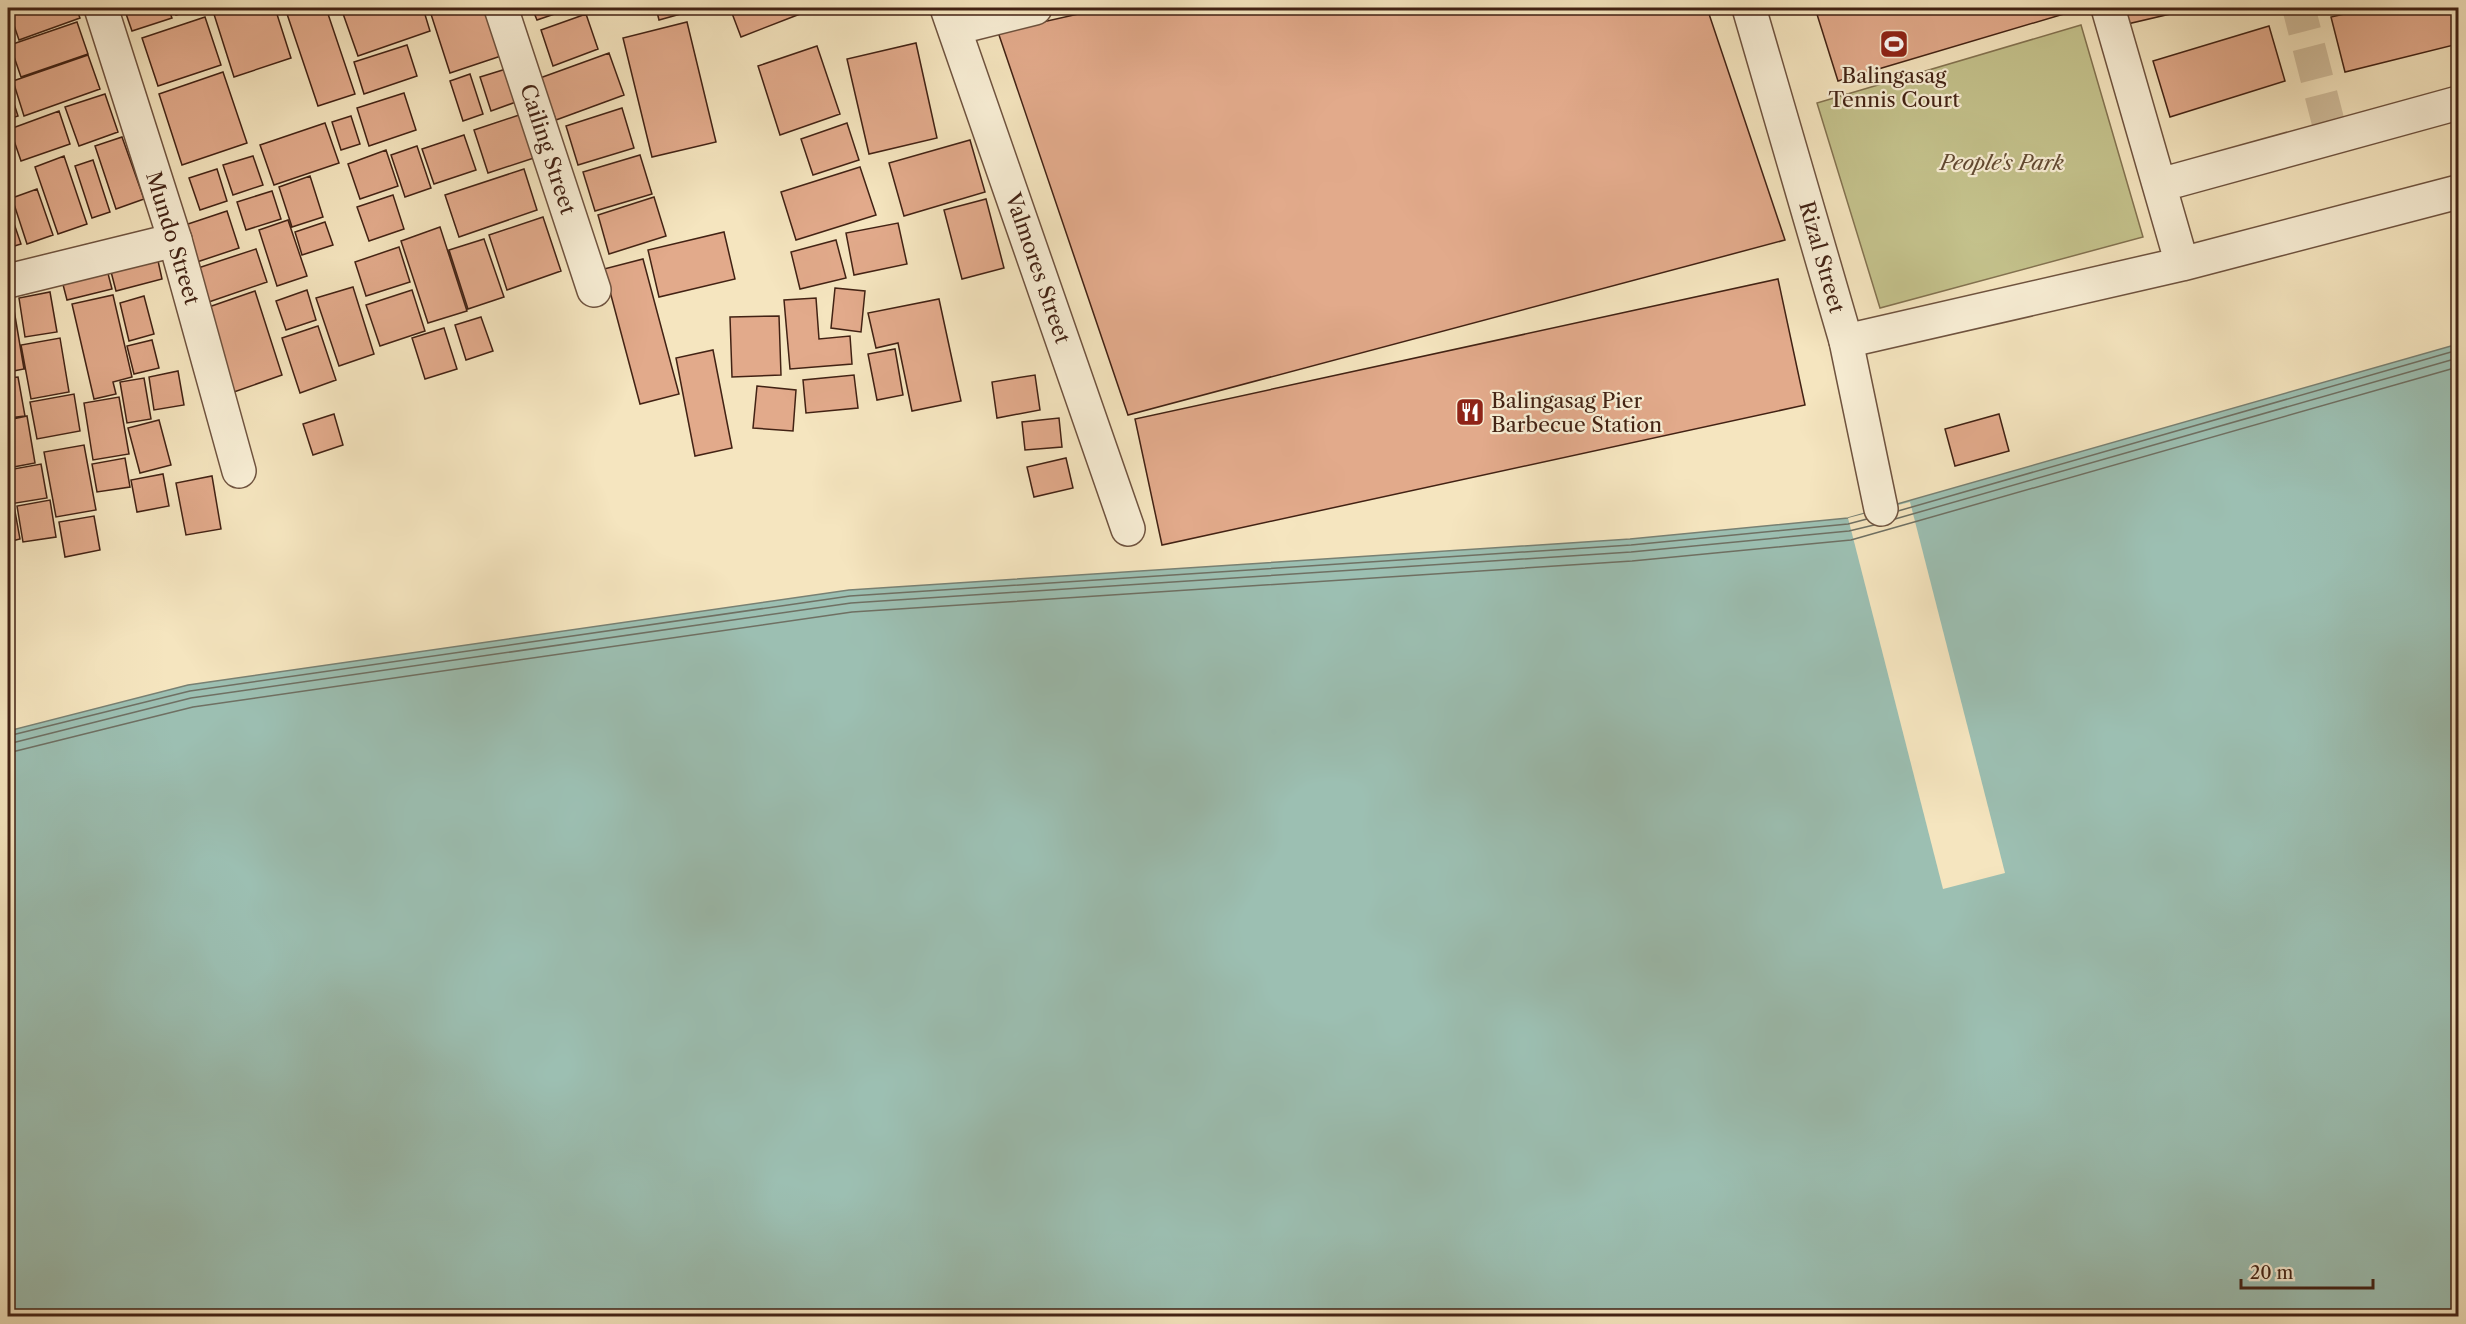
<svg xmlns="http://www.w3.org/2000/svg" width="2466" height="1324" font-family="'Libre Caslon Text',serif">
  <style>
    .green { fill: #c4c28c; stroke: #837250; stroke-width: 1.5 }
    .water { fill: #9cbfb2; stroke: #788073; stroke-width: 1.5 }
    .pier { fill: #f5e5bf }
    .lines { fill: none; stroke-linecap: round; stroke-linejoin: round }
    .shore { stroke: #6f7063; stroke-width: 1.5 }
    .building { fill: #e2aa8b; stroke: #422214; stroke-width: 1.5 }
    .minor-tunnel { stroke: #d1be9d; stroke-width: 33; stroke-dasharray: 33 16; stroke-linecap: butt }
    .minor-casing { stroke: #6f533f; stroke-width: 36 }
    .tertiary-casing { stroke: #6f533f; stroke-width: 36 }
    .minor { stroke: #f8eed5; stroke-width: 33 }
    .tertiary { stroke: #f8eed5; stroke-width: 33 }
    .labels { text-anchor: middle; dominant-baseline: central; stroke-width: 4.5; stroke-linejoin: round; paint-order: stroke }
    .poi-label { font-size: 21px; fill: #422214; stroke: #f8eed5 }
    .street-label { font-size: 21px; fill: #422214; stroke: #f8eed5 }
    .park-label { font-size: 21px; font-style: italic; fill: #624a32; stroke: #f8eed5 }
  </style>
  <rect width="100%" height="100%" fill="#f5e5bf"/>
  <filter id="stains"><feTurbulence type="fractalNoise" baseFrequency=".00333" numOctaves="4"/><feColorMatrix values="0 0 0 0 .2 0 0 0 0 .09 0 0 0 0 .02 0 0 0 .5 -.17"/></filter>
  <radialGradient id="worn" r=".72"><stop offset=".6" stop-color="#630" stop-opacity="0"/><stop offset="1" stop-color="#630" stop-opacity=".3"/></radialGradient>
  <path class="green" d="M2081,25L2143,237L1880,308L1817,103Z"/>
  <path class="water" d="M2458,344V1316H8V731L188,685L849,590L1630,539L1848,518Z"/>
  <path class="pier" d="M1910,502L2005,873L1943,889L1848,518Z"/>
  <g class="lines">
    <path class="shore" d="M1898,511L2458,350
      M1895,519L2458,358
      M8,736L190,691L850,596L1631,545L1848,524L1867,519
      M8,744L191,698L851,603L1631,552L1849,531L1874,525
      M8,753L193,707L852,612L1632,561L1851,540L2458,367"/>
  </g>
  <path class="building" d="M8,8H76L80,18L19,40Z
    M124,8H168L172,18L132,31Z
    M174,8H200L176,15Z
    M212,8H275L291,58L234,77Z
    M285,8H326L355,94L318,106Z
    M341,8H423L430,31L358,56Z
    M429,8H485L501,56L450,73Z
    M532,8H572L537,20Z
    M656,8H702L659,20Z
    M730,8H797L800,14L741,37Z
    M817,8H839L819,13Z
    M1105,8H1707L1785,240L1128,415L998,32Z
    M1815,8H2084L1838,81Z
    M2118,8H2196L2123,25Z
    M2371,8H2458V44L2345,72L2331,17Z
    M586,14L598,49L553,66L541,30Z
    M205,17L221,65L158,86L142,38Z
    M77,22L88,54L21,77L10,45Z
    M687,22L716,142L652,157L623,38Z
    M2269,26L2285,81L2170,117L2153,61Z
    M916,43L937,138L869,154L847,59Z
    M407,45L417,76L364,94L354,62Z
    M817,46L840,114L780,135L758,66Z
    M609,53L624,95L556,120L540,78Z
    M88,55L100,89L24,116L13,81Z
    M506,69L516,102L491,111L480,77Z
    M223,72L247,143L182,165L159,94Z
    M470,74L483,114L463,121L450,81Z
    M8,85L18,116L8,119Z
    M404,93L416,130L369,146L357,108Z
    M105,94L118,132L79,146L65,107Z
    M622,108L634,148L578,165L566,126Z
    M59,111L70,144L21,161L10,129Z
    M525,113L540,156L488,173L474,130Z
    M351,116L360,144L341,150L332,122Z
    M325,123L339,163L274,185L260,145Z
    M847,123L859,160L813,175L801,139Z
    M464,135L476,170L434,184L422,149Z
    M122,137L144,199L116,209L95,146Z
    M970,140L985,192L904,216L889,163Z
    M417,146L431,188L405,197L391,155Z
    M386,150L398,186L360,199L348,164Z
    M640,155L652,194L595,211L583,172Z
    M64,156L87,224L58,234L35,167Z
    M253,156L263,185L233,195L223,165Z
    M93,160L110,212L92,218L75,166Z
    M860,167L876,215L796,240L781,192Z
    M217,169L227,201L200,210L189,178Z
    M524,169L537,210L459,237L445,195Z
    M310,176L323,217L292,227L279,187Z
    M37,189L53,235L27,244L12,198Z
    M272,191L281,219L246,230L237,202Z
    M393,195L404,229L369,241L357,207Z
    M654,197L666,236L609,254L598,215Z
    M986,199L1004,268L962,279L944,210Z
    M8,206L21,244L8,248Z
    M227,211L239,248L197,262L185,225Z
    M543,217L561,271L507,290L489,235Z
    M288,220L307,276L277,286L259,230Z
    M325,222L333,245L302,255L295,232Z
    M898,223L907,264L854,275L846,233Z
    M440,227L467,311L428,323L401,241Z
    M724,232L735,279L659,297L648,250Z
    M484,239L504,297L468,309L449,250Z
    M836,240L846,278L800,289L791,252Z
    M155,247L162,279L116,291L108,260Z
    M399,247L410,282L366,296L355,262Z
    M256,249L267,282L203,304L192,270Z
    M643,259L679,394L640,404L604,269Z
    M105,262L112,289L67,300L60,273Z
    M1778,279L1805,405L1162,545L1135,419Z
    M353,287L374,354L339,366L316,298Z
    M835,288L865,291L861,332L831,328Z
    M307,290L316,320L286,330L276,301Z
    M412,290L425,331L380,346L366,305Z
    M255,291L282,375L231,393L203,309Z
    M50,292L57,332L25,337L19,298Z
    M113,295L132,377L113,382L116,394L94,399L72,304Z
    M144,296L154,334L129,341L120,303Z
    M816,298L819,339L850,336L852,364L790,369L784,300Z
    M939,299L961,401L912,411L898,343L876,348L868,313Z
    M14,310L24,369L8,372V311Z
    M779,316L781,375L732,377L730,317Z
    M481,317L493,351L466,360L455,325Z
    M318,326L336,380L300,393L282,338Z
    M444,328L457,369L425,379L412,338Z
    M60,338L69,392L31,399L21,345Z
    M152,340L159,368L134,374L127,346Z
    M895,349L903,395L877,400L868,354Z
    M713,350L732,448L695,456L676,358Z
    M178,371L184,405L154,410L149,377Z
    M854,375L858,408L806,413L803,380Z
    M1035,375L1040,410L997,418L992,382Z
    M18,377L25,416L8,418V378Z
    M144,378L151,419L127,423L120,382Z
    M757,386L796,390L793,431L753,428Z
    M74,394L80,431L37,439L30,402Z
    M119,397L129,454L93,460L84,403Z
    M334,414L343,445L313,455L303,424Z
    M1999,414L2009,451L1955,466L1945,429Z
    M27,416L35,463L8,468V420Z
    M1059,418L1062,447L1025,450L1022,422Z
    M159,420L171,465L140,473L128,428Z
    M84,445L96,510L56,517L44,452Z
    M125,458L130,487L97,492L92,464Z
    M1066,458L1073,488L1034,497L1027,467Z
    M41,464L47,498L10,504L8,470Z
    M163,474L169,506L137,512L131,480Z
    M212,476L221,529L186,535L176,483Z
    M50,500L56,537L23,542L17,506Z
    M14,506L20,539L8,542V507Z
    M94,516L100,550L65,557L59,522Z"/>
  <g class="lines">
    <path class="minor-tunnel" d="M2313,8L2300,13L2332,137"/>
    <g class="minor-casing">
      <path id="minor" d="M501,8L594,290
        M947,8L1128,529
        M2108,8L2182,264
        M955,28L1035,8
        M2160,185L2458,103
        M175,240L239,471
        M1846,341L2182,264L2458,192"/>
    </g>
    <g class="tertiary-casing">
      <path id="tertiary" d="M1749,8L1846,341L1881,509
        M8,281L175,240L101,8"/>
    </g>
    <use href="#minor" class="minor"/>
    <use href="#tertiary" class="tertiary"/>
  </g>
  <defs>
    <g id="stadium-square" transform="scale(1.5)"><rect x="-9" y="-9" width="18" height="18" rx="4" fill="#8f2418" stroke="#f8eed5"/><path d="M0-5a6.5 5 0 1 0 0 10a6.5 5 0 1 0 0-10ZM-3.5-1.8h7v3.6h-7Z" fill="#fff"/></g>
    <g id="restaurant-square" transform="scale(1.5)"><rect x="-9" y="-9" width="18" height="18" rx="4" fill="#8f2418" stroke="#f8eed5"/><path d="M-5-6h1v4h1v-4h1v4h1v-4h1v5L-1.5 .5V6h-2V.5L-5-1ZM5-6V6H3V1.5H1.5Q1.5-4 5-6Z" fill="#fff"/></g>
  </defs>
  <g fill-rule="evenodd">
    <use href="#stadium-square" x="1894" y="44"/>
    <use href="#restaurant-square" x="1470" y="412"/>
  </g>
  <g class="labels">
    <g class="poi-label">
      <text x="1894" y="75">Balingasag<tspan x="1894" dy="24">Tennis Court</tspan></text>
      <text x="1491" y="400" text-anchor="start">Balingasag Pier<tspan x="1491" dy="24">Barbecue Station</tspan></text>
    </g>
    <g class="street-label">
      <text transform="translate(548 149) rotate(72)">Cailing Street</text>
      <text transform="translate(173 238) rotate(73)">Mundo Street</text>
      <text transform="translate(1822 257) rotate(74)">Rizal Street</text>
      <text transform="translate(1038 268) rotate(71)">Valmores Street</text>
    </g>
    <g class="park-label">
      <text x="2002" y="162">People's Park</text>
    </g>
  </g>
  <rect width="2466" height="1324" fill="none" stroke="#f5e5bf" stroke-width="30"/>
  <rect x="9" y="9" width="2448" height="1306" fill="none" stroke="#422214" stroke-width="3"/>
  <rect x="15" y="15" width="2436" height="1294" fill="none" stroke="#422214" stroke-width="1.5"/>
  <path d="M2241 1279v9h132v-9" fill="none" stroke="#422214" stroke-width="3"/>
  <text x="2250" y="1279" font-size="18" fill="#422214" stroke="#f8eed5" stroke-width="4.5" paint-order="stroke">20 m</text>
  <rect width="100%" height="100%" filter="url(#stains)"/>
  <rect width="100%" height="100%" fill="url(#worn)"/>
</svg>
